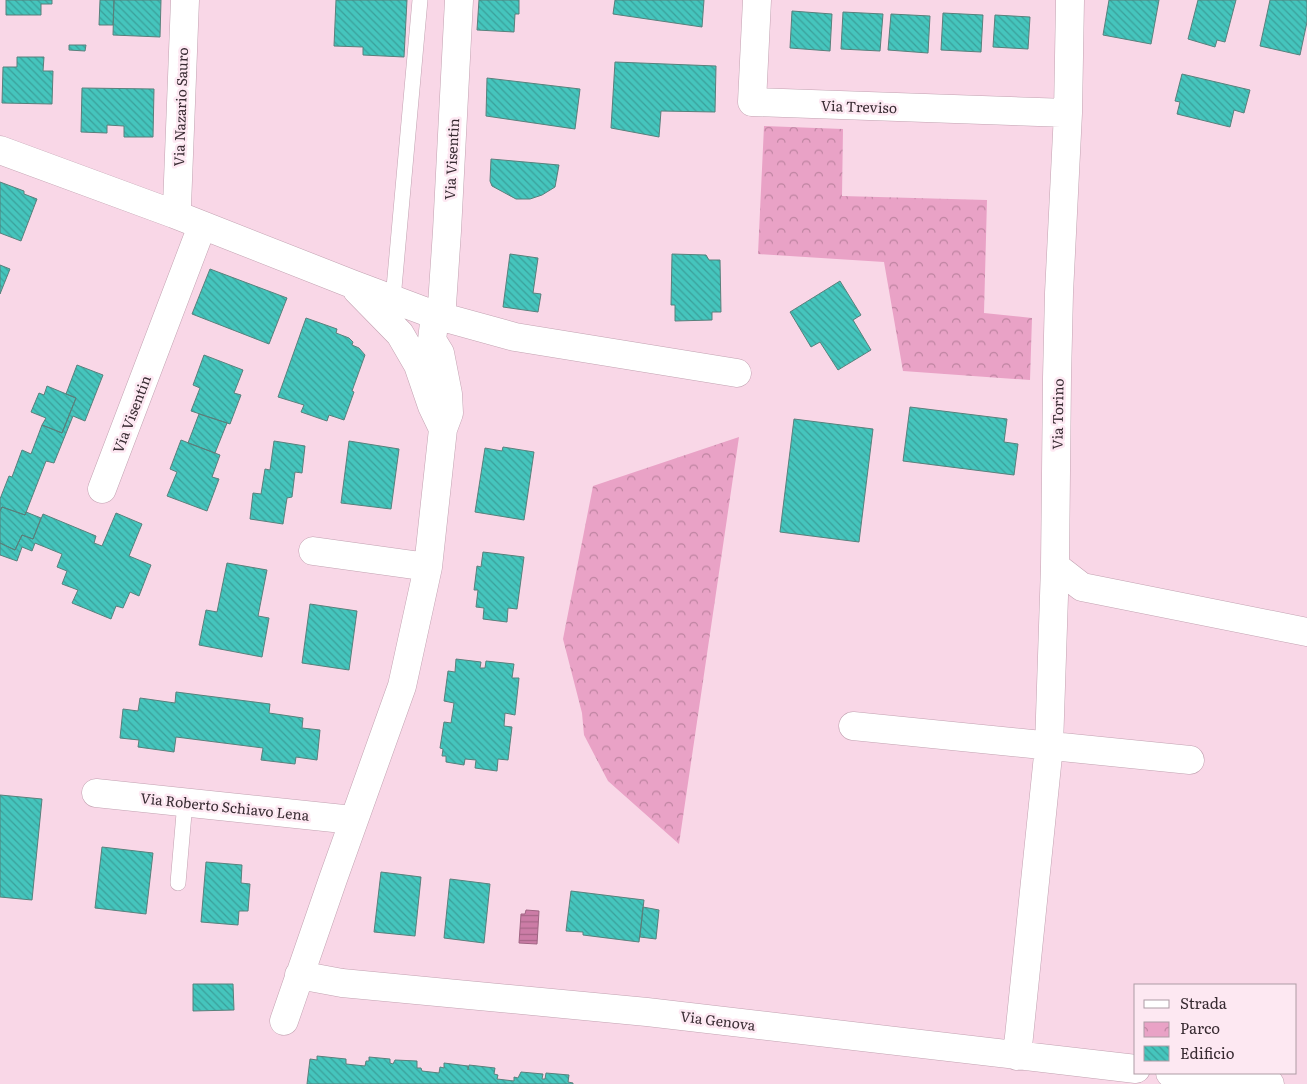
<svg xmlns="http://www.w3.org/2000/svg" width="1307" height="1084" font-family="Literata,serif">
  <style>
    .park { fill: url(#park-crowns) }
    .water { fill: url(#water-rules); stroke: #a06483 }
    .building { fill: url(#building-back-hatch); stroke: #59807c }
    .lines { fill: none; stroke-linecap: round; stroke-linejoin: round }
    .service-casing { stroke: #c2a2b1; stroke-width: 16 }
    .minor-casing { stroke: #c2a2b1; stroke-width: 29 }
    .service { stroke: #fff; stroke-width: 15 }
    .minor { stroke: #fff; stroke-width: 28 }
    .labels { text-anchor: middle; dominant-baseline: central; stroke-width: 5; stroke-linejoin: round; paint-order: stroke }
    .street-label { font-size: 14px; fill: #382b32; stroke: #fde8f2 }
  </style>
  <defs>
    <pattern id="park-crowns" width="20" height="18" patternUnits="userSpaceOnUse" patternTransform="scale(1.25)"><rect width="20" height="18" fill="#e9a2c6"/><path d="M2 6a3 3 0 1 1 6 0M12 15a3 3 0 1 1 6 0" fill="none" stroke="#be84a1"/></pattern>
    <pattern id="water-rules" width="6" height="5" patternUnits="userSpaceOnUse" patternTransform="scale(1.25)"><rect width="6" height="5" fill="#cc7ca6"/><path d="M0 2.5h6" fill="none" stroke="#a76688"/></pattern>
    <pattern id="building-back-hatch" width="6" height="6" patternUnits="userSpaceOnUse" patternTransform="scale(1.25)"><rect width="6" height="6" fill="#45c5bd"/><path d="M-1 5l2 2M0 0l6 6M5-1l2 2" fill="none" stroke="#3ba09a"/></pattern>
  </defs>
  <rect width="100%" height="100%" fill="#f9d7e7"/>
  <path class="park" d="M764,126L843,129L842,196L987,200L984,313L1032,318L1030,380L903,371L884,262L758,254Z
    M739,437L679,844L608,781L584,735L582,713L563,639L593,486Z"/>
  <path class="water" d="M526,910L539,911L537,944L519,943L521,914H525Z"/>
  <path class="building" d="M6,0H52V4H41V15H6Z
    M100,0H114L113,25H99Z
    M114,0H161L160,37L113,35Z
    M336,0H407L404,57L363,55V47L334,46Z
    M479,0H519V14H515L514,32L477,30Z
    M615,0H704L702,27L613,14Z
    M1109,0H1159L1151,44L1103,35Z
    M1198,0H1236L1225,42L1217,40L1215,47L1188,39Z
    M1270,0H1307V22L1300,55L1260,46Z
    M792,11L832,14L830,51L790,48Z
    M843,12L883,14L880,51L841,49Z
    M943,13L983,15L981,52L941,50Z
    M891,14L930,16L928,53L888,50Z
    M995,15L1030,17L1028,49L993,47Z
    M69,45H86L85,51L69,50Z
    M17,57H44L43,71H53L52,104L2,103L3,67H17Z
    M615,62L716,66L715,112L661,111L659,137L611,128Z
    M1182,74L1250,90L1244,113L1234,110L1230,127L1177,114L1180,102L1175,101Z
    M487,78L580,89L575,129L486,116Z
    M82,88L154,89L153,137H124V126L107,125V133L81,132Z
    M491,159L559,165L555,187L542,195L530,199H516L492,186L490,181Z
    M0,182L24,191V194L37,199L21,241L0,233Z
    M510,254L538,258L533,293L541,294L538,312L503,307Z
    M672,254L706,255L709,260H720L721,312H712V320L675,321V305H671Z
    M0,265L10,269L0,294Z
    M210,269L287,298L269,344L192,314Z
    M840,281L861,315L853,320L871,350L838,370L820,342L811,347L790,312Z
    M306,318L337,329L336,333L349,338L353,342L352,345L359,348L365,355L352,391L354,392L344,420L329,415L327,421L301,412L304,405L278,397Z
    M204,355L243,370L234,393L241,395L230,424L191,411L200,388L193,385Z
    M77,365L103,375L85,421L73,416L54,463L46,461L25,515L2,507L0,511V499L9,476L12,477L22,450L31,454L42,425L62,433L76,398L66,394Z
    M47,386L76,398L62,433L42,425L46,418L31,412L39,393L44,395Z
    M910,407L1007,419L1004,442L1018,444L1014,475L903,461Z
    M199,414L227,423L215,453L188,443Z
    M794,419L873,429L859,542L780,532Z
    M181,440L220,455L212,477L219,479L207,511L167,496L177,472L170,469Z
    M274,441L305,446L302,473L295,472L292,497L287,498L283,524L250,519L253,493L261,494L265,469L270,470Z
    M349,441L399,449L391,509L341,503Z
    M503,447L534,452L524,520L475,512L485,448L502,451Z
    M2,507L25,515L26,512L41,518L33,539L22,535L15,550L0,543V511Z
    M116,513L142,524L129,556L151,565L139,596L130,592L123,608L116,606L111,619L72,603L78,590L62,584L67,571L57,567L62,554L35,543L32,551L22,547L17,561L0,555V543L15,550L22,535L33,539L43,514L96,536L94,543L102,546Z
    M483,552L524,557L517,609L508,608L507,622L483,619L484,608L476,607L478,590H474L477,566L481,567Z
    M227,563L267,570L258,616L269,618L262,657L199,645L206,610L217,612Z
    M310,604L357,611L349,670L302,663Z
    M456,659L481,662L480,668H485L486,661L514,664L512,678H519L515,715L505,713L504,726L512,727L508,760L498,759L497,771L475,768L476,760L465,759L464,765L446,762V756H442L443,749L440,748L444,722L451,723L454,703L444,701L448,671L455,672Z
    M176,692L270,704L269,713L303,718L302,728L320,730L317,760L296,757L295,764L261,760L263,748L176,737L174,752L138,747L139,740L120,738L123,709L138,711L140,698L175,703Z
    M0,795L42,799L32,900L0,897Z
    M102,847L153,853L146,914L95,908Z
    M206,862L242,865L241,883L250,884L248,911H239L238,925L201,922Z
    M381,872L421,877L415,936L374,932Z
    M450,879L490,884L484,943L444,938Z
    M571,891L644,900L639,942L583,935V932L566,931Z
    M643,907L659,910L656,939L640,937Z
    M193,984H233L234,1010L193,1011Z
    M317,1056L346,1059V1064L365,1066L366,1061H369V1057L390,1059V1063L393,1064L395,1060L417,1061V1068H421L422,1071L439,1073L440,1067L444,1068V1063L468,1066V1070L469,1065L495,1068L494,1074L498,1075L497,1079L514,1081V1077L518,1078L521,1072L543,1074L542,1079H545L546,1073L569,1075L568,1082L573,1083V1084H307L310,1059L317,1060Z"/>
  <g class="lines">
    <g class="service-casing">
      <path id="service" d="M391,299L394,288L420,0
        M178,883L185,802"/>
    </g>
    <g class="minor-casing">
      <path id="minor" d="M757,0L752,102L1068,113
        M0,150L174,214L352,284L435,315L515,337L737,373
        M174,214L177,206L185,0
        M357,290L400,334L418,365L432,406L443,429
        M439,317L442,305L447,231L459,0
        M102,489L202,226
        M313,551L428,567
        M1055,566L1082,587L1307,632
        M853,726L1190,760
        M96,793L353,820
        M299,975L342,983L647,1012L1136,1069
        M284,1021L333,879L402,686L428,567L443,429L449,413L448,394L440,353L432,340L435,315
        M1017,1056L1049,746L1055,566L1057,378L1059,293L1068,113L1070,0
        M1170,1073L1270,1084"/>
    </g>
    <use href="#service" class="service"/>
    <use href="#minor" class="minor"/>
  </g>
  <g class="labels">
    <g class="street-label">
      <text transform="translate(859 106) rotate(2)">Via Treviso</text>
      <text transform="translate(180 107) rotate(-88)">Via Nazario Sauro</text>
      <text transform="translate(451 159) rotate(-87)">Via Visentin</text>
      <text transform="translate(131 414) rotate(-69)">Via Visentin</text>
      <text transform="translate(1057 414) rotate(-89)">Via Torino</text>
      <text transform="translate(225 806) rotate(6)">Via Roberto Schiavo Lena</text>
      <text transform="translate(718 1020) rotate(7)">Via Genova</text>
    </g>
  </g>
  <rect x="1134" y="984" width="162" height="90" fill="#fde8f2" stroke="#ae9ca5"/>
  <rect x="1144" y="1000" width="25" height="8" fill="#ffffff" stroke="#ae9ca5"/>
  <text x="1180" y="1009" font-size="15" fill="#382b32">Strada</text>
  <rect x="1144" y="1022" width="25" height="15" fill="url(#park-crowns)" stroke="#ae9ca5"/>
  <text x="1180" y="1034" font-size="15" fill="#382b32">Parco</text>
  <rect x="1144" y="1046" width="25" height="15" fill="url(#building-back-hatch)" stroke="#ae9ca5"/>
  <text x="1180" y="1059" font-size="15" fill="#382b32">Edificio</text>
</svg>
